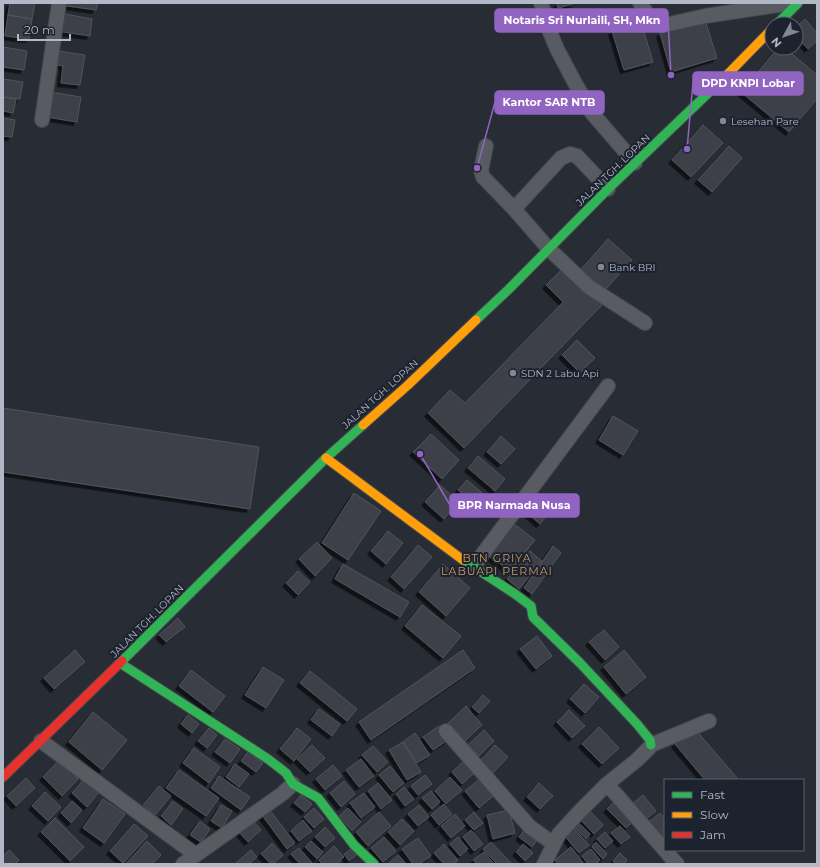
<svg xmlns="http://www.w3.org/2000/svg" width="820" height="867" font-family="Montserrat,sans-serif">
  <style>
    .building { fill: #3d4148; stroke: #50545b; filter: url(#shadow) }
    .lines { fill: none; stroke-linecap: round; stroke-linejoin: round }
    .street-casing { stroke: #44474d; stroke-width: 16 }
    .fast-casing { stroke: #44474d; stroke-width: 11 }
    .slow-casing { stroke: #44474d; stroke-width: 11 }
    .jam-casing { stroke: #44474d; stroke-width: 11 }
    .street { stroke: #585b62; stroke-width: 14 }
    .fast { stroke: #30b455; stroke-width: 9 }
    .slow { stroke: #ff9f0a; stroke-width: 9 }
    .jam { stroke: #e5322d; stroke-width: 9 }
    .poi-dot { fill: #828792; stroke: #1c222e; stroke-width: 1.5 }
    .labels { text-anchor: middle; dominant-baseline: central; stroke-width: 4; stroke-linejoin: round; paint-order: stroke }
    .poi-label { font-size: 10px; fill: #b2b8c5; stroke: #1c222e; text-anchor: start }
    .street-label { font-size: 10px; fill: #b2b8c5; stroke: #1c222e }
    .neighbourhood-label { font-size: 11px; letter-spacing: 1px; fill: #cd9b65; stroke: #1c222e }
    .leader { fill: none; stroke: #9164c1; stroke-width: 1.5 }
    .callout-dot { fill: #9164c1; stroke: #1c222e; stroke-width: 1.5 }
    .callout { fill: #9164c1; stroke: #9164c1; stroke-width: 1.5 }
    .callout-label { font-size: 11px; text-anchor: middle; font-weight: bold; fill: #fff }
  </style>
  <defs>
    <filter id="shadow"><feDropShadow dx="-3.5" dy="3.5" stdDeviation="0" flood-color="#0009"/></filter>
  </defs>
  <rect width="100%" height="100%" fill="#282c34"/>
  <path class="building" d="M10,3H35L32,19L8,15Z
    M61,3H98L96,10L60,5Z
    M557,3H576L558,8Z
    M60,13L92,19L90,36L57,31Z
    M8,15L32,19L29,39L5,36Z
    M805,19L817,33V41L808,49L796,36V27Z
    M705,20L717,58L671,72L660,33Z
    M641,22L653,62L624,70L612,31Z
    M3,47L27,51L24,70L3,67Z
    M778,48H785L817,75V99L789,132L741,92Z
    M59,51L85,55L80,85L61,83L63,66L57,65Z
    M3,79L23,82L20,99L3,97Z
    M51,92L81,97L77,122L47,117Z
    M3,97L16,99L13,113L3,111Z
    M3,118L15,120L12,137L3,136Z
    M703,125L723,143L691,177L672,160Z
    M729,146L742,158L712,192L698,180Z
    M608,239L632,260L605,290L581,269Z
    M564,267L602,305L464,448L428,413L450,390L465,403L563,302L546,285Z
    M577,340L595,358L580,373L562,355Z
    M3,408L259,447L250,509L3,472Z
    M613,416L638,431L623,455L599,440Z
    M431,434L459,460L442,479L413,452Z
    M501,436L515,449L501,464L487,452Z
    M478,456L505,479L495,491L468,468Z
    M467,480L495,504L486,514L458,490Z
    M440,485L459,502L444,519L425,502Z
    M354,493L381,511L348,560L322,543Z
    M532,494L551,510L540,524L521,508Z
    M514,524L535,540L510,571L489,556Z
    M388,531L403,543L386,564L371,551Z
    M317,542L332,558L315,576L299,559Z
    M418,545L432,557L404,589L391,577Z
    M553,546L561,553L532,594L524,588Z
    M530,551L542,561L519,589L507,579Z
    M343,564L409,602L400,617L335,579Z
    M443,564L470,588L446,616L419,592Z
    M298,571L310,582L298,595L286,583Z
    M422,605L461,636L443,658L405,626Z
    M178,618L185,627L166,642L159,635Z
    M604,630L619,647L605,660L589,642Z
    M537,636L552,656L536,669L520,649Z
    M75,650L85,662L54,689L44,678Z
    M463,650L475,668L371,740L359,722Z
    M624,650L646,677L626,694L604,667Z
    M263,667L284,680L266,708L245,695Z
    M191,670L225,696L213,712L179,686Z
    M310,671L357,709L347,721L300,683Z
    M584,684L599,697L585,713L570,699Z
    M483,695L490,701L479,713L472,707Z
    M466,706L482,725L465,741L448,723Z
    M319,709L340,724L332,736L311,720Z
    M569,710L585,726L572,738L557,722Z
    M93,712L127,740L102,770L69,742Z
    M188,715L199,724L192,733L181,724Z
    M439,726L449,739L433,750L423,737Z
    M599,727L619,748L602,764L582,744Z
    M209,728L217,735L207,748L198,741Z
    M297,728L311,739L294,761L280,749Z
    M694,728L738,779L737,780H705L675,744Z
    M484,730L494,741L479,756L468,745Z
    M415,733L430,755L417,763L403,742Z
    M225,739L240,749L230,763L215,752Z
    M403,742L421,772L407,780L389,750Z
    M312,745L325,758L310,772L297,759Z
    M495,745L508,757L493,773L480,761Z
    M373,746L388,762L377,772L362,755Z
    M194,748L220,767L209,783L183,763Z
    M248,752L263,763L256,772L241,761Z
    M361,759L374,776L359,787L346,770Z
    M466,759L477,771L462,784L452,772Z
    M59,760L78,779L62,796L43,777Z
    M235,764L249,774L239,787L226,777Z
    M333,765L342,776L325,790L316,779Z
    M390,766L404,783L393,792L379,775Z
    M179,770L219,798L206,816L166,788Z
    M425,775L432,784L418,795L411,786Z
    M219,776L250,797L241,810L211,788Z
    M450,777L462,790L446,804L435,791Z
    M482,777L496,794L479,808L465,791Z
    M26,778L35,788L16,806L7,796Z
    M84,779L99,792L87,807L72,793Z
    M344,781L355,794L341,807L330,793Z
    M378,783L392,800L381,809L368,791Z
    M539,783L553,796L540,809L527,797Z
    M159,786L171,796L155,815L143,805Z
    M404,787L414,799L405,806L396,794Z
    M431,791L440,802L432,809L422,798Z
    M45,792L61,807L48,821L32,806Z
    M364,793L375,807L361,818L350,803Z
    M301,795L312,804L305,812L294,803Z
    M643,795L656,811L644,821L631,805Z
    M103,799L125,814L104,843L83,828Z
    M72,801L82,810L71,823L61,813Z
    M173,801L183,809L171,825L161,816Z
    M615,801L634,821L626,828L607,809Z
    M444,804L452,814L439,825L431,815Z
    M221,805L232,811L222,828L211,821Z
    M419,805L429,817L418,826L408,814Z
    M314,808L324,819L314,828L304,817Z
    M348,808L361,822L352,831L339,816Z
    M269,809L295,843L287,849L262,815Z
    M588,809L603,825L594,834L579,818Z
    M509,810L515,833L493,839L487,815Z
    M379,812L391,826L368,846L356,832Z
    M474,812L483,823L474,830L465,820Z
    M660,813L665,819V840L649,822Z
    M455,814L465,826L451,838L441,826Z
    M55,818L84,847L70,861L41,832Z
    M402,819L414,831L400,845L388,832Z
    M575,819L590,834L586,839L571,823Z
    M303,820L312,831L299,841L291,831Z
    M200,821L210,829L201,842L190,835Z
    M253,821L261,830L248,842L240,833Z
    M134,824L148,836L123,863L110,851Z
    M620,826L630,837L621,844L611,833Z
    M325,827L335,838L325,847L315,837Z
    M573,827L589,845L579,853L564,835Z
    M525,829L539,838L532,847L519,837Z
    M471,830L483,844L474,851L463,837Z
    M605,832L613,841L605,848L597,839Z
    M384,837L396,851L383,862L371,848Z
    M458,837L468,849L460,856L450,844Z
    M418,838L431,856L419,864H413L402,849Z
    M147,841L161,855L152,864H126Z
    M311,841L323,852L317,859L305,847Z
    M491,842L512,864H497L483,849Z
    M596,842L607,854L603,859L592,847Z
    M272,843L283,855L273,864H271L261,854Z
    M444,844L458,860L454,864H444L434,853Z
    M523,844L533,853L525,861L516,852Z
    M334,846L344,857L337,864H322L319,860Z
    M571,847L584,864H558L555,860Z
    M299,848L313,864H300L291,854Z
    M351,849L356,855L349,861L344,854Z
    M591,849L600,860L596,864H588L582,856Z
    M9,850L19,860L15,864H3V856Z
    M251,850L257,857L249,864H236V863Z
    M484,852L494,864H477L473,860Z
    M620,853L627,860L624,864H616L613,861Z
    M398,855L406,864H388Z"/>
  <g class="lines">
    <g class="street-casing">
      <path id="street" d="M541,3L547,25L557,49L575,83L592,113L635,163
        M640,3C647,14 652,22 665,25L705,16L792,3
        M42,120L59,3
        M486,146L481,170L483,177L514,209L548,248L589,287L645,323
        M514,209L561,158L570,154L577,156L608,189
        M473,567L608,386
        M446,731L530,827L554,844
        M41,741L196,855
        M607,784L677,864
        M183,864L282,794L293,784
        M544,864L559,834L581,810L607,784L637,760L649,748L651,745L709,721"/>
    </g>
    <g class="fast-casing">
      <path id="fast" d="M777,24L798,3
        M476,320L509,289L608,189L725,77
        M463,560L515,594L531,606L533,617L580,663L637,724L650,740L651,745
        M122,661L326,458L363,425
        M120,663L268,759L286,773L293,784L318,798L354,845L374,864"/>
    </g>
    <g class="slow-casing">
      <path id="slow" d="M725,77L772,29
        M363,425L408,385L476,320
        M326,458L463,560"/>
    </g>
    <g class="jam-casing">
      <path id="jam" d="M3,777L122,661"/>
    </g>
    <use href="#street" class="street"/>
    <use href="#fast" class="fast"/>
    <use href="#slow" class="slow"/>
    <use href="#jam" class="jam"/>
  </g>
  <g class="poi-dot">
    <circle cx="723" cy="121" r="4"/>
    <circle cx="601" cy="267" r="4"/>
    <circle cx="513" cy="373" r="4"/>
  </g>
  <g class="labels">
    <g class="poi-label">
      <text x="731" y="121">Lesehan Pare</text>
      <text x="609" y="267">Bank BRI</text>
      <text x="521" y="373">SDN 2 Labu Api</text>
    </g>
    <g class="street-label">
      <text transform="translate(613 170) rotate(-44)">JALAN TGH. LOPAN</text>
      <text transform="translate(380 394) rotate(-42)">JALAN TGH. LOPAN</text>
      <text transform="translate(147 621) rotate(-45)">JALAN TGH. LOPAN</text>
    </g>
    <g class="neighbourhood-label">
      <text x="497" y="558">BTN GRIYA<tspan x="497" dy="13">LABUAPI PERMAI</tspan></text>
    </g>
  </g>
  <path class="leader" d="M671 75L668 20M687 149L693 83M477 168L495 102M420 454L450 505"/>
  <g class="callout-dot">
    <circle cx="671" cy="75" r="4"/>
    <circle cx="687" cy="149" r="4"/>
    <circle cx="477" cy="168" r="4"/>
    <circle cx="420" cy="454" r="4"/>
  </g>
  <g class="callout">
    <rect x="495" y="9" width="173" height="23" rx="4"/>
    <rect x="693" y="72" width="110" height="23" rx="4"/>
    <rect x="495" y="91" width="109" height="23" rx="4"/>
    <rect x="450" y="494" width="129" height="23" rx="4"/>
  </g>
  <g class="callout-label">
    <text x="582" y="24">Notaris Sri Nurlaili, SH, Mkn</text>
    <text x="748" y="87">DPD KNPI Lobar</text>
    <text x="549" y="106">Kantor SAR NTB</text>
    <text x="514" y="509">BPR Narmada Nusa</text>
  </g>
  <rect width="820" height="867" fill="none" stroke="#b2b8c5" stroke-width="8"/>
  <rect x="664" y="779" width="140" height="72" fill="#1c222e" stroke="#585e6a"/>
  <rect x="672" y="792" width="20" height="6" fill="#30b455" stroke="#585e6a"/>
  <text x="700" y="799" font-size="12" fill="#b2b8c5">Fast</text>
  <rect x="672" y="812" width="20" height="6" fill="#ff9f0a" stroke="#585e6a"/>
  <text x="700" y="819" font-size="12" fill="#b2b8c5">Slow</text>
  <rect x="672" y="832" width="20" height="6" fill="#e5322d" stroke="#585e6a"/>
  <text x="700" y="839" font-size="12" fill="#b2b8c5">Jam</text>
  <g transform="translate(784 36) rotate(230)"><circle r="19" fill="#1c222e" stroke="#585e6a"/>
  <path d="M0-3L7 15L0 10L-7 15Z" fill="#828792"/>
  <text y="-6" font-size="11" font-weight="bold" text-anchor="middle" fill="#b2b8c5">N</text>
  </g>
  <path d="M18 34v6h52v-6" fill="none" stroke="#b2b8c5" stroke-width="2"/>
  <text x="24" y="34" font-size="12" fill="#b2b8c5" stroke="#1c222e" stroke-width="3" paint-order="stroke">20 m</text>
</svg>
